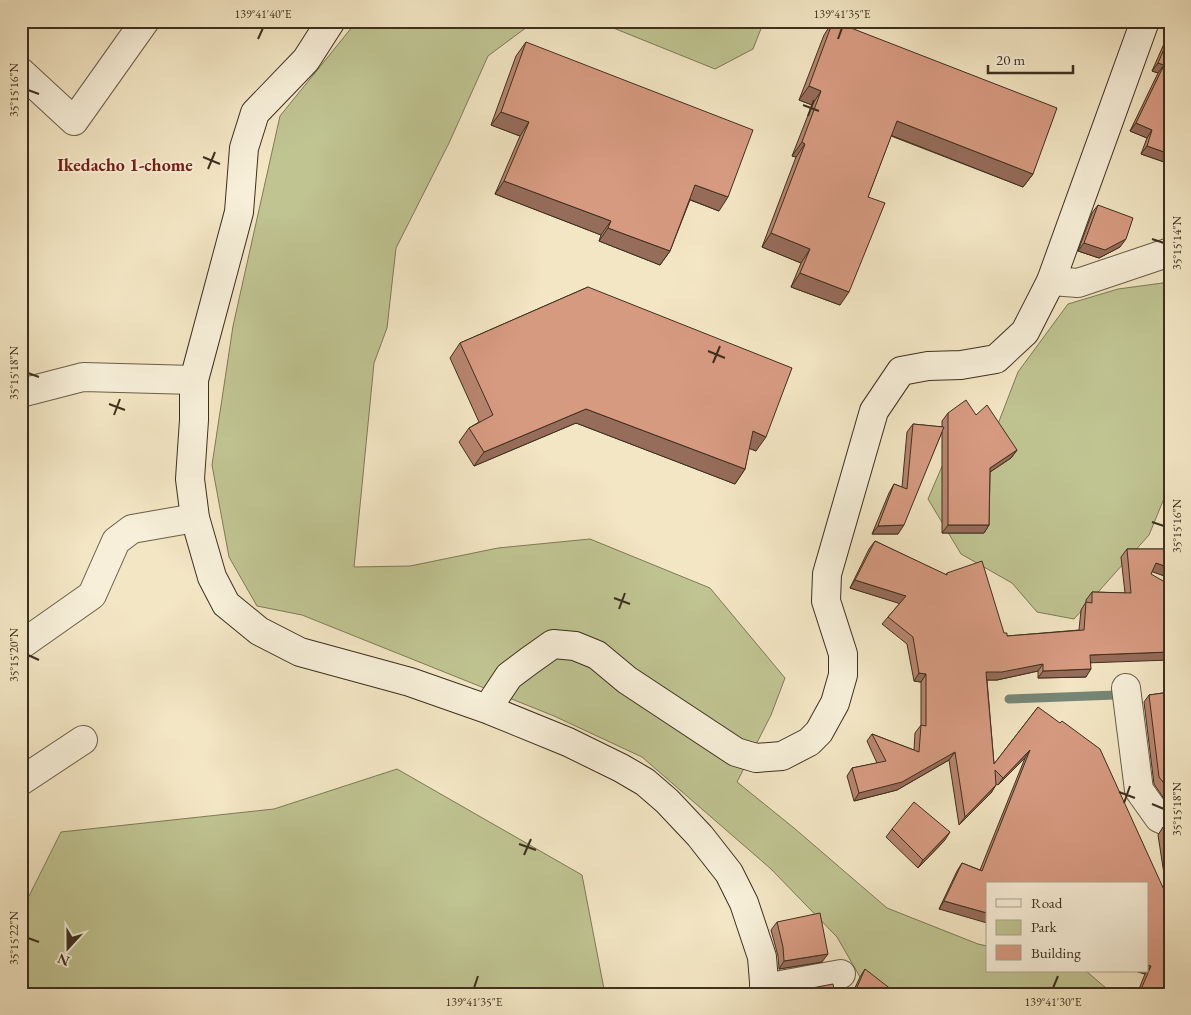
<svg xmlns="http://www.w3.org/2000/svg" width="1191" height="1015" font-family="'EB Garamond',serif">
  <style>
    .green { fill: #bfc491; stroke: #7e7a58 }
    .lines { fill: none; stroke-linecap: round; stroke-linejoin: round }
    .stream { stroke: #768677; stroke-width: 9 }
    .street-casing { stroke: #6b5e48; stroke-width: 30 }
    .secondary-casing { stroke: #3e301e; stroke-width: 30 }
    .street { stroke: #f7efd9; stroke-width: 28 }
    .secondary { stroke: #f7efd9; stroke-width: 28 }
    .wall { fill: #b8846f; stroke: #3e301e }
    .shaded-wall { fill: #966c5a; stroke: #3e301e }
    .building { fill: #d69a81; stroke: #3e301e }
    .ticks { fill: none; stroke: #3e301e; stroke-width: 2 }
    .labels { text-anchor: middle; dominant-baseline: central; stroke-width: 4; stroke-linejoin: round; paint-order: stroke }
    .neighbourhood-label { font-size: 18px; font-weight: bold; fill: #7a1f14; stroke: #f7efd9 }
    .neatline { fill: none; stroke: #3e301e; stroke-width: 2 }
    .ticks-label { font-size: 12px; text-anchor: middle; fill: #3e301e }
  </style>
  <rect width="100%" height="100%" fill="#f3e6c4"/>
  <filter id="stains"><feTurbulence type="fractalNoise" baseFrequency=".004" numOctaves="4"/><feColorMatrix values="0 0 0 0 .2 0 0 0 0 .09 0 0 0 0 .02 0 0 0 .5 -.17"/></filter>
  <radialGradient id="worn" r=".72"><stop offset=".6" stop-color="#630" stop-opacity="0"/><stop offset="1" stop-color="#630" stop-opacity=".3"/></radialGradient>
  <path class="green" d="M357,21H535L488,56L449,143L396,248L387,328L374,363L354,567L410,566L498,548L590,539L710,588L785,678L771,715L737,782L794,828L887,908L978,944L987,946V971H1086L1113,994H897L860,977L837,937L771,869L642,757L554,716L302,615L257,606L229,557L212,465L233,326L280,116Z
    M596,21H764L753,49L715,69Z
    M1170,282V484L1149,535L1074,619L1037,612L1012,583L961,554L928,499L946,457L991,442L1018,372L1068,304L1118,289Z
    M397,769L582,875L605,994H21V912L61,832L274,809Z"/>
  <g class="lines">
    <path class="stream" d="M1009,699L1116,695"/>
    <g class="street-casing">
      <path id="street" d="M21,72L74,121L145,21
        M1051,281L1078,283L1170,252
        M21,393L83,377L194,380
        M21,645L92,595L116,541L132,529L195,518
        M1126,688L1139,790L1159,818L1170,823
        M21,781L83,740
        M764,988L841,974"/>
    </g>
    <g class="secondary-casing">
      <path id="secondary" d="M331,21L306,60L255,113L244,148L239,212L194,380V420L190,479L195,518L212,577L226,604L259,631L300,652L410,682L487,709L568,742L621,768L645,782L667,801L700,836L729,873L744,903L762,957L765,994
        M487,709L509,676L529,661L553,644L575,646L597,655L627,680L736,752L756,758L782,756L809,742L819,732L835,703L843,675V654L826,601L827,574L874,411L901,371L928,366L961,365L996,359L1025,332L1051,281L1145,21"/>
    </g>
    <use href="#street" class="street"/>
    <use href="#secondary" class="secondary"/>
  </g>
  <path class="wall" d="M833,21L1033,174L1023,187L891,136L868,197L840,305L791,287L801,263L762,247L796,157L792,156L812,105L799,100L824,35Z
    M1170,30V164L1141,154L1147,138L1130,131L1158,73L1152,71Z
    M526,42L719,211L690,200L670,251L660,265L599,241L601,235L495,194L520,136L491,125L516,56Z
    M1098,205L1120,247L1099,258L1078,251L1092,213Z
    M588,287L756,451L749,448L745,469L735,484L576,423L474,466L459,442L469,428L479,422L450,358L460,343Z
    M948,413L976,415L1017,450L1011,458L990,472L989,525L984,533H942V432L898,534H872L889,493L894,484L902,487L907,432L913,424L942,427V421Z
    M875,541L946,575L947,573L1007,636L1079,630L1081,610L1086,602V600L1092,592L1125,593L1121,557L1127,549H1170V578L1152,571L1091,662L1086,677L1038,678V671L997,680H987L994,764L1038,707L1168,900L1158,835L1163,827L1170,830V994H1137L1145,974L1135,971H1147V884L939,909L957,871L962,863L980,870L1025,758L998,785L996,784L991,793L959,825L949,760L897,790L854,801L847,776L852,768L877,763L867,741L872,734L914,750L915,733L921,725V682L914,681L907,644L882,624L900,603L850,588L869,549Z
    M1170,692V802L1167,803L1154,784L1144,702L1149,695Z
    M892,829L945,840L918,868L886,837Z
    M777,922L822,962L779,969L778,956L771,930Z
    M865,969L890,994H852L860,977Z
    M812,988L835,994H808Z"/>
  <path class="shaded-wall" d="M1158,63L1164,65L1158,73L1152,71Z
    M809,86L821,91L812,105L799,100Z
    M501,112L529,122L520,136L491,125Z
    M897,121L1033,174L1023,187L888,134Z
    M1136,123L1152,130L1147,138L1130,131Z
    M802,142L805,144L796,157L792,156Z
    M1147,146L1170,154V164L1141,154Z
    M504,181L611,221L601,235L495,194Z
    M695,185L728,197L719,211L686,198Z
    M608,228L670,251L660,265L599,241Z
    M771,233L810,249L801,263L762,247Z
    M1126,239L1120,247L1099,258L1078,251L1084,243Z
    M800,273L849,292L840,305L791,287Z
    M586,409L745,469L735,484L576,423L474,466L484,452Z
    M753,431L766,437L756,451L743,446Z
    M1017,450L1011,458L984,476L990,468Z
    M904,525L898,534H872L878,526Z
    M948,525H989L984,533H942Z
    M1156,563L1170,568V578L1150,571Z
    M855,580L906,596L901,604L850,588Z
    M1170,652V660L1085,663L1090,655Z
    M1043,664L1038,671L997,680H981L986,672Z
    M1091,669L1086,677L1038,678L1043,671Z
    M919,673L926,674L921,682L914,681Z
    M1030,750L1025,758L998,785L1003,778Z
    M955,752L949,760L897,790L854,801L859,793Z
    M996,785L991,793L959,825L965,817Z
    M950,832L945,840L918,868L923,860Z
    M944,901L987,913V923L939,909Z
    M828,954L822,962L779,969L784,961Z
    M1147,965L1151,966L1147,971Z
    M1135,971H1147L1145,974Z"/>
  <path class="building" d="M833,21L1057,108L1033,174L897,121L868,197L885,203L849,292L800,273L810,249L771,233L805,144L802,142L821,91L809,86Z
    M1170,35V154L1147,146L1152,130L1136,123L1164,65L1158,63Z
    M526,42L753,130L728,197L695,185L670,251L608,228L611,221L504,181L529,122L501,112Z
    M1098,205L1133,218L1126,239L1105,250L1084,243Z
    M588,287L792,368L766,437L753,431L745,469L586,409L484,452L469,428L493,415L460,343Z
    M966,400L976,415L987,405L1017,450L990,468L989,525H948V413Z
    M913,424L944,427L904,525L878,526L894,484L907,489Z
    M875,541L947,575V573L982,561L1004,633H1007V636L1084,630L1086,602L1092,603V592L1131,593L1127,549H1170V568L1156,563L1151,574L1170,585V652L1090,655L1091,669L1043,671V664L1002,672H986L994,764L1038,707L1060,723L1062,721L1100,749L1170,903V994H1139L1151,966L1147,965V884H987V913L944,901L962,863L982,871L1030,750L1003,778L995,770L996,785L965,817L955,752L902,782L859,793L852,768L886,761L872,734L919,752L921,725L926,726V674L919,673L913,637L888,617L906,596L855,580Z
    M1170,692V791L1159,777L1149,695Z
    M914,802L950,832L923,860L892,829Z
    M1163,827L1170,830V868Z
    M820,913L828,954L784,961L783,947L777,922Z
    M865,969L892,990L889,994H854Z
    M833,984L835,994H812V988Z"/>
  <path class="ticks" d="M258,39L263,28M838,39L842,28M28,90L39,94M803,105L819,111M808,116L814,100M203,157L220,164M208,169L215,152M1152,239L1164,243M708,351L725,358M713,363L720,346M28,373L39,377M109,404L125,410M114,415L120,399M1152,522L1164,526M614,598L630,604M619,609L625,593M28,655L39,660M1119,792L1135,798M1124,803L1130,786M1152,804L1164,809M519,844L536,850M524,855L531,839M28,938L39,942M474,988L478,976M1053,988L1058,976"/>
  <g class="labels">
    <g class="neighbourhood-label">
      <text x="125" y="164">Ikedacho 1-chome</text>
    </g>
  </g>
  <rect width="1191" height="1015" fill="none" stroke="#f3e6c4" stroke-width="55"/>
  <rect x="986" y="882" width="162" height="90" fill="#f7efd9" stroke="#ada38e"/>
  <rect x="996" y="899" width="25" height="8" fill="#f7efd9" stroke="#ada38e"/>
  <text x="1031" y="908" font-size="15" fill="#3e301e">Road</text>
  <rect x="996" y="920" width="25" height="15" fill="#bfc491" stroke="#ada38e"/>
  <text x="1031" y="932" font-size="15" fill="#3e301e">Park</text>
  <rect x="996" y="945" width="25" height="15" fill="#d69a81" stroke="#ada38e"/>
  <text x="1031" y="958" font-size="15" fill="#3e301e">Building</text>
  <g transform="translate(68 948) rotate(201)" stroke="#f7efd9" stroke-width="4" paint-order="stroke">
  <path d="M0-4L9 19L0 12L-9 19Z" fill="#3e301e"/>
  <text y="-8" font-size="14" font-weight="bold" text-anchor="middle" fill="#3e301e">N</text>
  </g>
  <path d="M988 65v8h85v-8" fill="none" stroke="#3e301e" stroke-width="2.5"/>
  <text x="996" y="65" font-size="15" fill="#3e301e" stroke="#f7efd9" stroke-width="4" paint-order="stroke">20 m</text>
  <rect x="28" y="28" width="1136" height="960" class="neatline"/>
  <g class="ticks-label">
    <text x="263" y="18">139°41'40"E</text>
    <text x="842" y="18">139°41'35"E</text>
    <text transform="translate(14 90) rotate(-90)" y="4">35°15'16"N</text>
    <text transform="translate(1177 243) rotate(-90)" y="4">35°15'14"N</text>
    <text transform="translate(14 373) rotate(-90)" y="4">35°15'18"N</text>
    <text transform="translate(1177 526) rotate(-90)" y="4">35°15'16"N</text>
    <text transform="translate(14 655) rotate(-90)" y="4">35°15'20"N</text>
    <text transform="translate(1177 809) rotate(-90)" y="4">35°15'18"N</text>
    <text transform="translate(14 938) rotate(-90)" y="4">35°15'22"N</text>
    <text x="474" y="1006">139°41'35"E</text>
    <text x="1053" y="1006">139°41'30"E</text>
  </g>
  <rect width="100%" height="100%" filter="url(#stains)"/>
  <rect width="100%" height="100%" fill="url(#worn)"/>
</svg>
